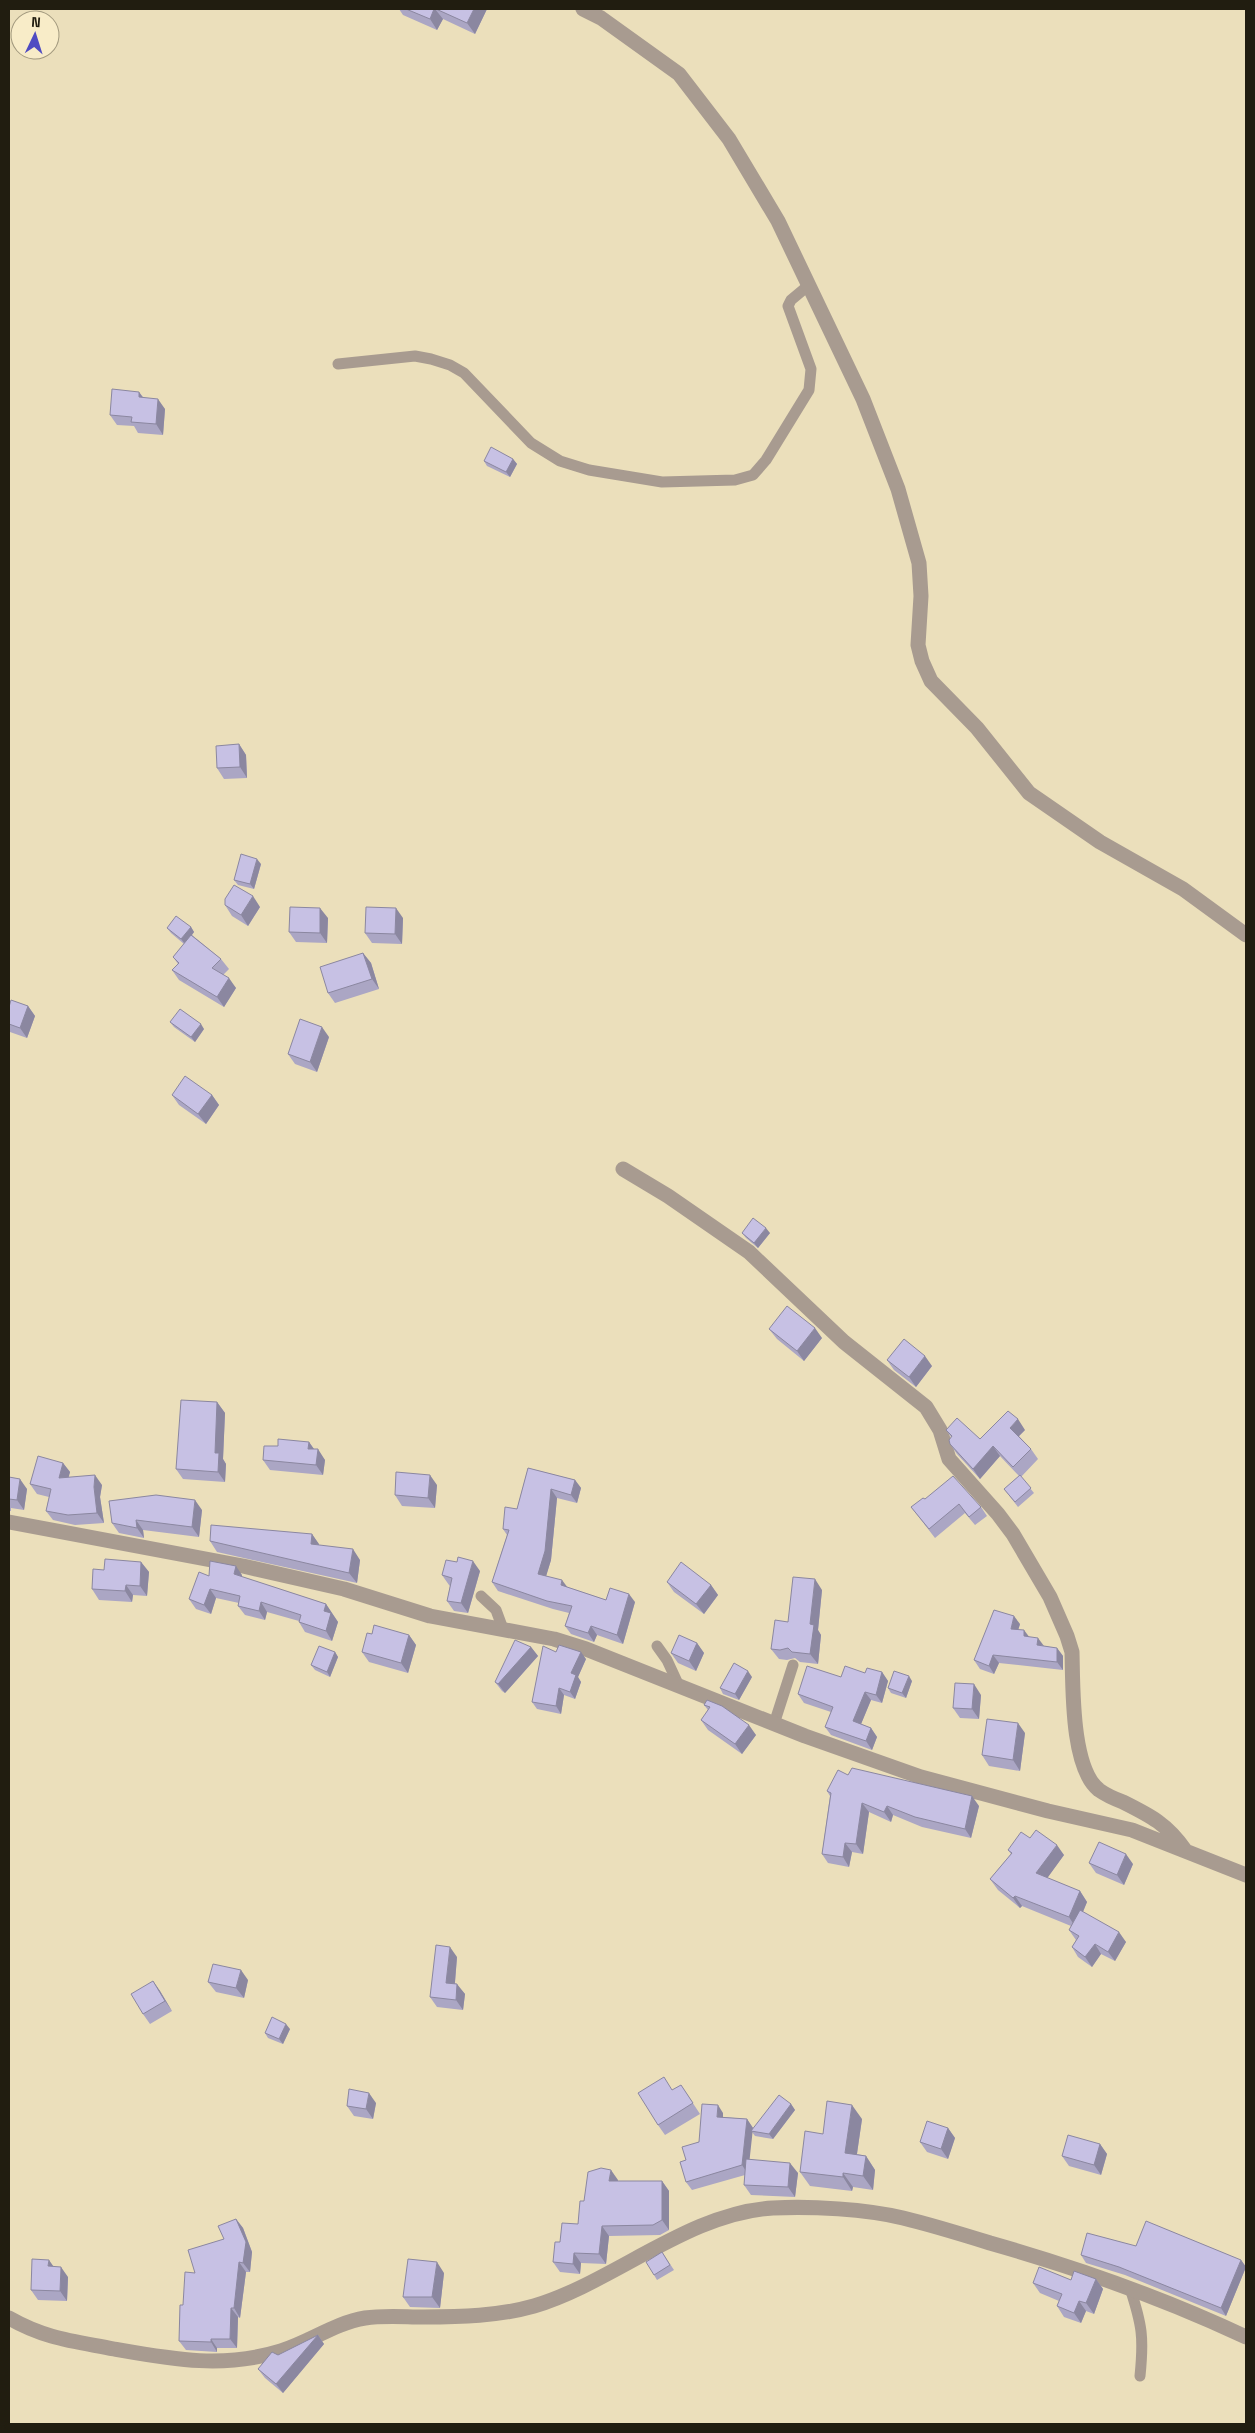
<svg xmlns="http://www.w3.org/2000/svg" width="1255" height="2433" font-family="'Space Grotesk',sans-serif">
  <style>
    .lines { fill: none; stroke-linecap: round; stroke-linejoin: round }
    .service { stroke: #a89b90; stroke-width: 11 }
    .minor { stroke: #a89b90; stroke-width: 15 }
    .tertiary { stroke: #a89b90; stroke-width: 15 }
    .wall { fill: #aba6c4 }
    .shaded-wall { fill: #8b87a0 }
    .building { fill: #c7c1e4; stroke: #8b87a0 }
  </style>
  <rect width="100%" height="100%" fill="#ebdfbb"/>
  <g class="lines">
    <path class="service" d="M338,364L415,356L431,359L450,365L464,373L531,443L560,461L589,470L662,482L735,480L753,475L766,460L809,390L811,369L788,306L791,300L809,285
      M481,1596L496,1610L503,1629
      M657,1646L667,1660L679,1686
      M774,1724L793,1665
      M1130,2288C1142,2325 1144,2337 1140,2376"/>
    <path class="minor" d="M623,1169L668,1196L749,1252L844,1342L926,1407L940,1430L949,1459L998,1514L1013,1534L1050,1597L1067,1636L1072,1652C1073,1687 1071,1768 1099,1790C1106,1795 1115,1799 1123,1802C1151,1816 1167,1824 1185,1850
      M9,1522L243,1566L344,1589L430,1616L554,1639L586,1649L805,1736L921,1777L1048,1811L1132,1830L1246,1875
      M9,2318C46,2339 73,2341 114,2349C171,2359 223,2369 281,2351C310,2342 335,2323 365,2318C384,2315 405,2317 424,2317C460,2317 499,2316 534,2306C612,2283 690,2212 773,2208C811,2206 866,2209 903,2218C932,2225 961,2234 990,2243C1078,2268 1163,2298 1246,2337"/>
    <path class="tertiary" d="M583,9L601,18L679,74L729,139L778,221L863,399L898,489L919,563L921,596L918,645L922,661L931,681L977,728L1029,793L1100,842L1183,889L1246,935"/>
  </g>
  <path class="wall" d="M399,9H487L475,34L443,19L437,30L403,15Z
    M139,392L143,397L165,409L163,435L138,433L134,426L117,425L110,415Z
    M513,459L517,464L510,477L487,466L484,461Z
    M239,744L246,755L247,778L224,779L217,768Z
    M261,864L254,889L238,885L234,880Z
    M225,905L260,907L248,926L232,916Z
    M328,918L327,943L296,942L289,932Z
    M403,918L402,944L372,943L365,933Z
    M191,927L194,932L192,935L221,959L229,969L223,975L236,988L224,1007L179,980L172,970L178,964L173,957L184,944L171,933L167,928Z
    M363,953L371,963L379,989L335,1003L328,993Z
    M28,1006L35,1016L27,1038L10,1032L9,1030V1007Z
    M170,1022L204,1029L195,1042L174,1027Z
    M329,1037L317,1072L295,1064L288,1054Z
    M172,1095H212L219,1105L206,1124L179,1105Z
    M742,1233H770L758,1248L746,1238Z
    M769,1329L822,1338L804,1361L777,1339Z
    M887,1360L932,1366L916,1387L894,1370Z
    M217,1402L225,1413L223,1459L226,1464L225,1482L183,1479L176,1469Z
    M946,1430L980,1439L1025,1430L1019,1436L1031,1449L1038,1459L1021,1477L1034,1493L1018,1507L1004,1489L1019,1476L1000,1456L980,1479L957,1454L950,1444L951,1437Z
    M309,1442L314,1449L325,1460L323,1475L270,1470L263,1460Z
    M63,1463L70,1472L68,1477L102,1485L100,1497L104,1523L75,1525L53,1520L46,1511L49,1497L37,1494L30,1484Z
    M528,1468L575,1480L581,1488L577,1503L557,1498L551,1560L546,1576L567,1587L606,1600L635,1602L623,1644L597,1635L594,1642L571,1634L565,1626L569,1613L553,1609L498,1591L492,1582L507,1535L503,1529L517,1509Z
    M9,1477L27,1489L24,1510L11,1508V1511H9Z
    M437,1485L435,1508L402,1506L395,1495Z
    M925,1499L981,1507L987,1516L975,1525L965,1513L935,1538L911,1507Z
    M202,1510L199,1537L143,1530L144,1538L119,1533L112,1523Z
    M312,1534L319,1545L360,1560L357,1583L217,1552L210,1541Z
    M141,1562L149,1572L147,1596L133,1595L132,1602L99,1600L92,1589L104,1570Z
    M480,1571L468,1613L454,1611L447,1601L450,1586L449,1585L442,1575Z
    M242,1575V1577L326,1604L338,1622L332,1641L305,1632L299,1622V1621L267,1612L265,1620L245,1615L238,1606L239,1603L216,1598L211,1614L196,1609L189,1599L209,1576Z
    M667,1582L711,1585L718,1595L704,1614L674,1592Z
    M822,1590L818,1630L821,1635L818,1664L800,1662L795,1658L787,1660L779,1659L771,1649L788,1622Z
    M1020,1624L1018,1630L1029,1637L1043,1646L1057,1648L1063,1656V1670L999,1663L994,1674L980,1669L974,1660Z
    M372,1634L409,1635L416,1645L408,1673L369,1662L362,1652Z
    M697,1643L704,1653L696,1671L678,1663L671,1653Z
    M531,1647L538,1656L505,1693L502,1691L495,1682Z
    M335,1652L338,1657L330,1677L315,1670L311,1665Z
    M556,1652L586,1659L578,1677L581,1682L575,1699L564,1695L561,1714L537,1709L532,1702Z
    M882,1672L888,1681L882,1703L871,1700L861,1724L871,1728L877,1737L872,1750L831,1735L825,1727L831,1712L804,1703L798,1694L841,1677Z
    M752,1677L739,1700L723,1694L720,1688Z
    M912,1681L906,1698L891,1693L888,1688Z
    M981,1695L979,1719L960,1718L953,1708Z
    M707,1700L756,1735L742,1754L708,1730L701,1720L708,1710L704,1705Z
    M1025,1733L1020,1771L989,1766L982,1755Z
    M848,1775L979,1806L971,1838L922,1827L893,1815L891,1822L869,1812L863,1854L852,1852L849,1867L828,1863L822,1854L830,1796L827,1791Z
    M1030,1838L1064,1855L1047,1878L1080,1891L1087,1902L1083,1912L1126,1942L1115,1961L1101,1954L1092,1967L1078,1957L1072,1947L1076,1940L1069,1930L1071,1926L1022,1906L1020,1908L998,1890L990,1879L1011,1854L1008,1850Z
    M1089,1863L1133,1864L1124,1885L1096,1873Z
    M457,1957L455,1983L465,1994L463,2010L437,2007L430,1997Z
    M248,1980L244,1998L216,1992L208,1982Z
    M153,1981L160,1991L172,2011L150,2024L143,2014Z
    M290,2029L283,2044L268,2038L265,2033Z
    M681,2085L700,2114L665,2135L658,2125L673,2090Z
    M376,2103L373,2119L354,2116L347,2106Z
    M791,2104L795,2110L773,2139L755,2136L752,2132L749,2159L798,2173L795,2197L751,2195L744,2185L745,2175L692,2190L686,2182V2160L699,2142L723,2113V2117L747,2119L753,2128L752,2130Z
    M862,2119L857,2154L866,2156L875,2170L873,2190L853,2187L852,2191L810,2186L800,2172L823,2134Z
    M948,2128L955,2138L948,2159L927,2152L920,2142Z
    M1100,2144L1107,2154L1101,2175L1069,2166L1062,2156Z
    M618,2180V2181H662L669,2191V2230L660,2235L609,2236L606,2264L581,2263L580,2274L560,2272L553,2262L560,2242L578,2224L584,2201Z
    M236,2219L243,2228L252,2252L250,2272H246L240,2318L238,2317L237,2348H217V2352L186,2350L179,2341L195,2273L224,2239Z
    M1136,2246L1241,2260L1246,2267L1226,2316L1125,2275L1086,2263L1081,2255Z
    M662,2252L674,2270L657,2280L654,2275Z
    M444,2273L440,2308L410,2307L403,2297Z
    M68,2277L67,2301L38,2300L31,2290Z
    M1096,2279L1103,2289L1094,2314L1086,2311L1081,2323L1064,2317L1057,2306L1059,2301L1040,2293L1033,2283L1071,2280Z
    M318,2335L324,2344L283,2393L265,2378L258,2369Z"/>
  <path class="shaded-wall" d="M434,9H435L443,19L437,30L430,19Z
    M474,9H487L475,34L467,23Z
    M139,392L146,402L139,397Z
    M158,399L165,409L163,435L156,424Z
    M513,459L517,464L510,477L506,472Z
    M239,744L246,755L247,778L240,767Z
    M257,859L261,864L254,889L250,884Z
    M253,896L260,907L248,926L241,915Z
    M320,908L328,918L327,943L320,933Z
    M396,908L403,918L402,944L395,934Z
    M191,927L194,932L185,944L181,939Z
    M363,953L371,963L379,989L372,979Z
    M229,978L236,988L224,1007L217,997Z
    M28,1006L35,1016L27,1038L20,1028Z
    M201,1024L204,1029L195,1042L191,1037Z
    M322,1027L329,1037L317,1072L310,1062Z
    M212,1095L219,1105L206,1124L198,1114Z
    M766,1228L770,1233L758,1248L754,1243Z
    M815,1328L822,1338L804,1361L797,1351Z
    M925,1356L932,1366L916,1387L909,1377Z
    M217,1402L225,1413L223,1459L226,1464L225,1482L218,1472L215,1453Z
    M1018,1419L1025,1430L1017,1438L1010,1428Z
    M309,1442L316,1452L308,1449Z
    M993,1446L1000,1456L980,1479L973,1469Z
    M318,1449L325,1460L323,1475L316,1465Z
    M63,1463L70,1472L66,1488L59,1478Z
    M95,1475L102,1485L100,1497L104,1523L97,1513L94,1487Z
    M430,1475L437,1485L435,1508L428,1498Z
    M20,1479L27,1489L24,1510L17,1500Z
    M575,1480L581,1488L577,1503L571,1495Z
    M551,1489L557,1498L551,1560L544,1583L538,1574Z
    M195,1500L202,1510L199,1537L192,1527Z
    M136,1520L143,1530L144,1538L137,1528Z
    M312,1534L319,1544L318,1554L311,1544Z
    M353,1549L360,1560L357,1583L349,1573Z
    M473,1561L480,1571L468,1613L461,1603Z
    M141,1562L149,1572L147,1596L140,1586Z
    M236,1566L242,1575L240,1583L234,1574Z
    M815,1579L822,1590L818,1630L821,1635L818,1664L810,1654V1624Z
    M562,1580L568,1588L561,1585Z
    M126,1585L133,1595L132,1602L125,1591Z
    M711,1585L718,1595L704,1614L696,1604Z
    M210,1589L216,1598L211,1614L204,1605Z
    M629,1594L635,1602L623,1644L617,1635Z
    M261,1602L267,1612L265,1620L259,1611Z
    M326,1604L338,1622L332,1641L326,1631L324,1611Z
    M1014,1616L1020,1624L1016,1637L1011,1629Z
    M591,1626L597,1635L594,1642L588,1633Z
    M1024,1630L1030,1638L1024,1636Z
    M409,1635L416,1645L408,1673L401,1663Z
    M1038,1638L1044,1646L1037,1645Z
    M697,1643L704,1653L696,1671L689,1661Z
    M531,1647L538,1656L505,1693L498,1684Z
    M1057,1648L1063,1656V1670L1057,1662Z
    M335,1652L338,1657L330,1677L327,1672Z
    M581,1652L586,1659L578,1677L581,1682L575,1699L570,1692L571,1673Z
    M993,1655L999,1663L994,1674L989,1666Z
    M748,1671L752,1677L739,1700L735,1694Z
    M882,1672L888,1681L882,1703L876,1695Z
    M909,1676L912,1681L906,1698L902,1693Z
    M974,1684L981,1695L979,1719L972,1709Z
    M559,1688L564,1695L561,1714L556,1706Z
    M865,1692L871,1700L859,1729L853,1721Z
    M1018,1723L1025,1733L1020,1771L1013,1760Z
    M749,1725L756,1735L742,1754L735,1744Z
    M871,1728L877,1737L872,1750L866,1741Z
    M972,1796L979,1806L971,1838L965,1829Z
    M862,1803L869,1812L863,1854L856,1844Z
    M887,1806L893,1815L891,1822L884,1812Z
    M845,1843L852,1852L849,1867L843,1857Z
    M1057,1845L1064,1855L1043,1884L1036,1873Z
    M1126,1854L1133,1864L1124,1885L1117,1875Z
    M1080,1891L1087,1902L1076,1928L1069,1917Z
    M1015,1896L1022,1906L1020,1908L1013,1898Z
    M1119,1932L1126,1942L1115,1961L1108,1952Z
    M1095,1944L1101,1954L1092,1967L1085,1957Z
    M450,1947L457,1957L454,1993L446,1983Z
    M241,1970L248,1980L244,1998L236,1988Z
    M153,1981L160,1991L172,2011L165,2001Z
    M457,1984L465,1994L463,2010L456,2000Z
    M286,2024L290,2029L283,2044L279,2039Z
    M369,2093L376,2103L373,2119L366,2109Z
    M791,2104L795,2110L773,2139L769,2134Z
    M718,2105L723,2113V2125L717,2117Z
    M852,2105L862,2119L855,2167L845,2153Z
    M747,2119L753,2128L748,2174L742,2165Z
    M948,2128L955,2138L948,2159L941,2149Z
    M1100,2144L1107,2154L1101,2175L1094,2165Z
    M866,2156L875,2170L873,2190L863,2176Z
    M790,2163L798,2173L795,2197L788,2187Z
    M611,2170L618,2180L616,2191L609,2181Z
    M843,2173L853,2187L852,2191L843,2177Z
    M662,2181L669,2191V2230L662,2220Z
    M236,2219L243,2228L252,2252L250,2272L243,2263Z
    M602,2226L609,2236L606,2264L599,2254Z
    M574,2253L581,2263L580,2274L573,2264Z
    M49,2260L56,2270L48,2266Z
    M1241,2260L1246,2267L1226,2316L1221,2308Z
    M239,2262L246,2272L240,2318L234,2308Z
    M437,2262L444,2273L440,2308L432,2297Z
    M61,2267L68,2277L67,2301L60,2291Z
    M1096,2279L1103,2289L1094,2314L1086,2303Z
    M1079,2301L1086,2311L1081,2323L1074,2313Z
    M231,2308L238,2317L237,2348L230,2339Z
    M318,2335L324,2344L283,2393L276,2384Z
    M211,2339L217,2348V2352L211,2342Z"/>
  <path class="building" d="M406,9H434L430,19Z
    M436,9H474L467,23Z
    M112,389L139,392V397L158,399L156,424L131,422L132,417L110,415Z
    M491,447L513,459L506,472L484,461Z
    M239,744L240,767L217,768L216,746Z
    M241,854L257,859L250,884L234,880Z
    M234,885L253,896L241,915L225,905V899Z
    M290,907L320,908V933L289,932Z
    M366,907L396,908L395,934L365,933Z
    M176,916L191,927L181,939L167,928Z
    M191,935L221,959L212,968L229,978L217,997L172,970L179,963L173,957Z
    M363,953L372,979L328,993L320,967Z
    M11,1000L28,1006L20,1028L9,1024V1007Z
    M180,1009L201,1024L191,1037L170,1022Z
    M300,1019L322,1027L310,1062L288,1054Z
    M185,1076L212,1095L198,1114L172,1095Z
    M753,1218L766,1228L754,1243L742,1233Z
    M787,1306L815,1328L797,1351L769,1329Z
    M904,1339L925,1356L909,1377L887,1360Z
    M181,1400L217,1402L215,1453H219L218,1472L176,1469Z
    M1008,1411L1018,1419L1010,1428L1031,1449L1013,1467L993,1446L973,1469L950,1444L949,1440L952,1436L946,1430L957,1418L980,1439Z
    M278,1439L309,1442L308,1449H318L316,1465L263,1460L264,1446H278Z
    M38,1456L63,1463L59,1478L95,1475L94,1487L97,1513L68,1515L46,1511L51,1489L30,1484Z
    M528,1468L575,1480L571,1495L551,1489L545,1551L538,1574L562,1580L561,1585L606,1600L610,1588L629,1594L617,1635L591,1626L588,1633L565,1626L572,1606L547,1601L492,1582L509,1530L503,1529L505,1507L517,1509Z
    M396,1472L430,1475L428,1498L395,1495Z
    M1020,1475L1031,1488L1015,1502L1004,1489Z
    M953,1476L981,1507L969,1517L959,1504L929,1529L911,1507L923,1498L925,1499Z
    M9,1477L20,1479L17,1500L9,1499Z
    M156,1495L195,1500L192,1527L136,1520L137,1528L112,1523L109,1501Z
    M211,1525L312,1534L311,1544L353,1549L349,1573L210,1541Z
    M458,1557L473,1561L461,1603L447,1601L452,1578L442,1575L446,1560L457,1562Z
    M105,1559L141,1562L140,1586L126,1585L125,1591L92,1589L93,1569L104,1570Z
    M210,1561L236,1566L234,1574L326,1604L324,1611L331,1613L326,1631L299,1622L301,1615L261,1602L259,1611L238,1606L240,1596L210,1589L204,1605L189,1599L199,1572L209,1576Z
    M681,1562L711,1585L696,1604L667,1582Z
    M793,1577L815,1579L810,1624L814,1625L810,1654L792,1652L788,1648L780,1650L771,1649L775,1620L788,1622Z
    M994,1610L1014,1616L1011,1629L1024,1630V1636L1038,1638L1037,1645L1057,1648V1662L993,1655L989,1666L974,1660Z
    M374,1625L409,1635L401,1663L362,1652L367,1633L372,1634Z
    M679,1635L697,1643L689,1661L671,1653Z
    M515,1640L531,1647L498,1684L495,1682Z
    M559,1645L581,1652L571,1673L576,1675L570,1692L559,1688L556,1706L532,1702L543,1646L556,1652Z
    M319,1646L335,1652L327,1672L311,1665Z
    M734,1663L748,1671L735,1694L720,1688Z
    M807,1666L841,1677L845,1666L865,1673L867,1668L882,1672L876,1695L865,1692L853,1721L871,1728L866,1741L825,1727L833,1707L798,1694Z
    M894,1671L909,1676L902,1693L888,1688Z
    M955,1683L974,1684L972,1709L953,1708Z
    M707,1700L722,1706L749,1725L735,1744L701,1720L710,1707L704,1705Z
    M987,1719L1018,1723L1013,1760L982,1755Z
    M852,1768L972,1796L965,1829L915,1817L887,1806L884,1812L862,1803L856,1844L845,1843L843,1857L822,1854L831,1793L827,1791L838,1770L848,1775Z
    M1036,1830L1057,1845L1036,1873L1080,1891L1069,1917L1015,1896L1013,1898L990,1879L1012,1853L1008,1850L1021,1832L1030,1838Z
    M1099,1842L1126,1854L1117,1875L1089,1863Z
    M1080,1910L1119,1932L1108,1952L1095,1944L1085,1957L1072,1947L1079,1936L1069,1930Z
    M436,1945L450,1947L446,1983L457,1984L456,2000L430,1997Z
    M213,1964L241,1970L236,1988L208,1982Z
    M153,1981L165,2001L143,2014L131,1994Z
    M272,2017L286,2024L279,2039L265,2033Z
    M664,2077L672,2090L681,2085L693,2103L658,2125L638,2093Z
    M349,2089L369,2093L366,2109L347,2106Z
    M779,2095L791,2104L769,2134L751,2131Z
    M827,2101L852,2105L845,2153L866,2156L863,2176L843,2173V2177L800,2172L805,2131L823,2134Z
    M702,2104L718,2105L717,2117L747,2119L742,2165L686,2182L680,2162L686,2160L682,2147L699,2142Z
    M927,2121L948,2128L941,2149L920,2142Z
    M1068,2135L1100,2144L1094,2165L1062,2156Z
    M746,2159L790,2163L788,2187L744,2185Z
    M601,2168L611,2170L609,2181H662V2220L653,2225L602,2226L599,2254L574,2253L573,2264L553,2262L555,2242H560L562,2223L578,2224L580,2201H584L588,2172Z
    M236,2219L246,2242L243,2263L239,2262L234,2308H231L230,2339H211V2342L179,2341L180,2305H183L185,2272L195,2273L188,2250L224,2239L218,2226Z
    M1146,2221L1241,2260L1221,2308L1119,2267L1081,2255L1087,2233L1136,2246Z
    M662,2252L670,2265L654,2275L646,2262Z
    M32,2259L49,2260L48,2266L61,2267L60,2291L31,2290Z
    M408,2259L437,2262L432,2297H403Z
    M1039,2267L1071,2280L1074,2271L1096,2279L1086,2303L1079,2301L1074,2313L1057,2306L1062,2294L1033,2283Z
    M318,2335L276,2384L258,2369L272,2352L278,2355Z"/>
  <rect width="1255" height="2433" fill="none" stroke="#211d10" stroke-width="20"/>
  <g transform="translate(35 35) rotate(4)"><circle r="24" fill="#f8ecc8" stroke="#a2997e"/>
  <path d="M0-4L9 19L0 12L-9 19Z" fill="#4f4bc2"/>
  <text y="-8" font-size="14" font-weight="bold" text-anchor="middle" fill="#211d10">N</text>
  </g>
</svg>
